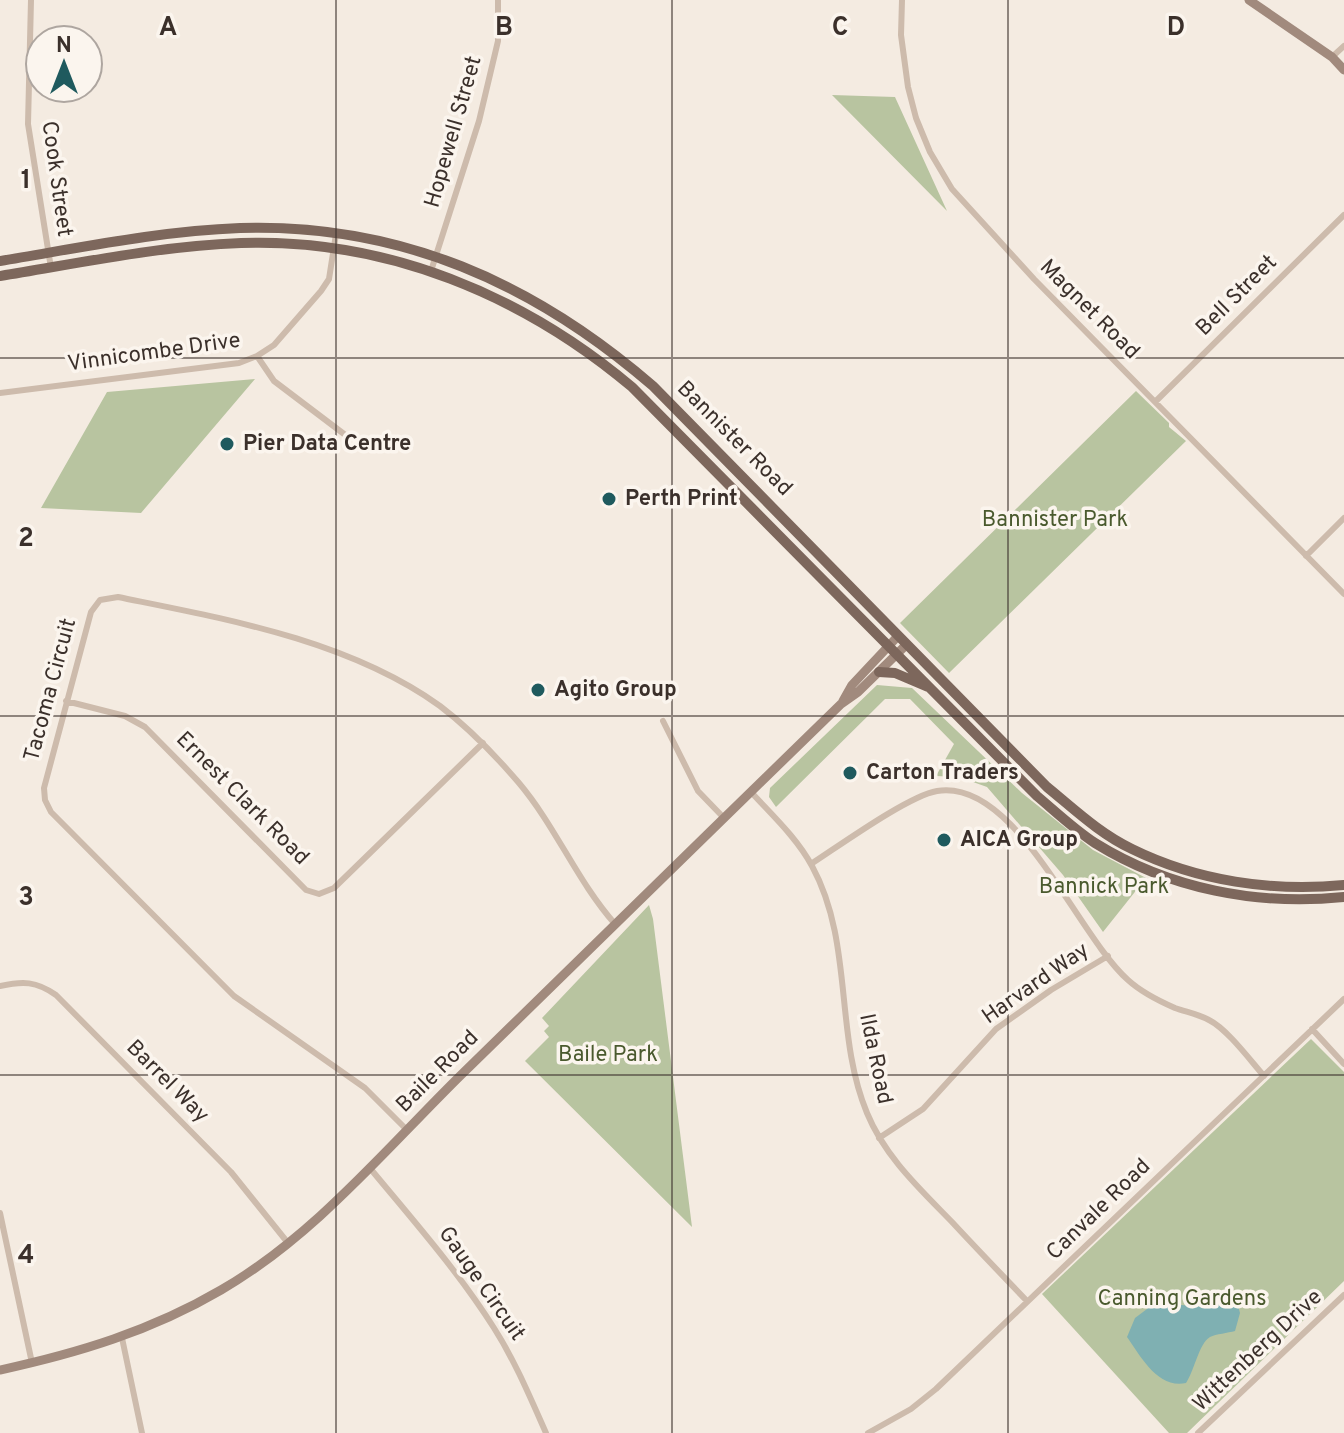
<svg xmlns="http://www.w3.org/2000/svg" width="1344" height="1433" font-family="Overpass,sans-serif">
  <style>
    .green { fill: #b8c4a0 }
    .water { fill: #7fb0b2 }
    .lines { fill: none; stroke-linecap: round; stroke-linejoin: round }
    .street { stroke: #cdbbac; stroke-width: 6 }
    .secondary { stroke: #a18a7d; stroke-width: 9 }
    .primary { stroke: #7d675c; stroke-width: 10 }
    .grid { fill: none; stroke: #3b302b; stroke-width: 2; stroke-opacity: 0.55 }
    .poi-dot { fill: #1f5a5e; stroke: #fbf5ee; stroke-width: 3 }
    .labels { text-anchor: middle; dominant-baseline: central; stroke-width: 7; stroke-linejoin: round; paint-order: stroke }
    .street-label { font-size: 22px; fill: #3b302b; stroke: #fbf5ee }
    .poi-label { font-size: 22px; font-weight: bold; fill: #3b302b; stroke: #fbf5ee; text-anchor: start }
    .park-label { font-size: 22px; fill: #4a5a2e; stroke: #fbf5ee }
    .grid-label { font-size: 26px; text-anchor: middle; font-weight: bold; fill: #3b302b; stroke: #fbf5ee; stroke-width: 7; stroke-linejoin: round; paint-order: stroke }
  </style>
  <rect width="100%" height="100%" fill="#f4ebe1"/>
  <path class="green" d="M832,95L895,97L947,211Z
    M255,379L141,513L41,508L107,392Z
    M1136,391L1169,423V427L1186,441L949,673L900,623Z
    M877,685L912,688L1022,793L1093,850L1146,878L1103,932L1063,875L987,787L959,777L936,776L954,744L910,699H885L776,807L769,797L770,788Z
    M649,905L653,919L692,1227L525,1061L549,1037L544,1031L549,1026L542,1018Z
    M1311,1039L1344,1072V1281L1187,1433H1169L1042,1294Z"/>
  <path class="water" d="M1223,1293L1237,1302L1240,1313L1235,1331C1228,1333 1216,1334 1210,1337C1199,1343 1194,1372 1186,1383C1158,1389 1141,1357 1127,1337L1135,1318L1155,1303L1208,1307L1216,1297Z"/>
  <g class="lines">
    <path class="street" d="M31,0L28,124L51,268
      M902,0L901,35L908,87L916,118L930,152L952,189L1034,279L1344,594
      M1332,57L1344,46
      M431,271L479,121L498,41V0
      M257,356L274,381L344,434
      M0,393L239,363L257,356L274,345L321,291L329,279L336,234
      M1155,402L1344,215
      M1306,556L1344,518
      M66,701L125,716L145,727L306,890L319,894L334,888L483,743
      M663,721L698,791L724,818
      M751,792C772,815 797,838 812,866C854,943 834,1034 867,1113C885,1157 920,1189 952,1222C977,1249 1002,1275 1027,1301
      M811,864C839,846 908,796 937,791C1016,778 1076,934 1128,980C1140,991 1159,1001 1175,1008C1186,1012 1198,1014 1209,1020C1227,1029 1250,1060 1264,1076
      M0,986C23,981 36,981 56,995L231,1172L288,1243
      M1312,1029L1344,1064
      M406,1129L365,1088L234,996L51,812L45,800L44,788L91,612L100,600L118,597C226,619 348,640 440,706C469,728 495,755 519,783C556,827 577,881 615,924
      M879,1138L923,1109L996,1029L1051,990L1108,956
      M369,1167C412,1219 458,1271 494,1328C515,1361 530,1397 546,1433
      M0,1213L32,1363
      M122,1338L142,1433
      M868,1433L911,1409L936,1389L1344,999
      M1198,1433L1344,1295"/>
    <path class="secondary" d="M1249,0L1332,57L1344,70
      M843,701L852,685L898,636
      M0,1370C78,1353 151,1331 221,1290C313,1237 385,1150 460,1076C586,952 714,828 841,704L858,692L906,645"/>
    <path class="primary" d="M0,261C79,248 159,231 240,228C400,223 534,283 653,386L1047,787C1074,809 1100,834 1132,849C1197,881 1272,892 1344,885
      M0,276C80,263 160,246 241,243C386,238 523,295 632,387L1037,796C1056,812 1075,830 1095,843C1169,889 1258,906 1344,897
      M879,672L895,673L928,687"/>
  </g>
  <path class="grid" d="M336,0V1433M672,0V1433M1008,0V1433M0,358H1344M0,716H1344M0,1075H1344"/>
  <g class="poi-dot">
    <circle cx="227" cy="444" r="8"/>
    <circle cx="609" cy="499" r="8"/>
    <circle cx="538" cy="690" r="8"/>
    <circle cx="850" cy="773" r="8"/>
    <circle cx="944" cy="840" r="8"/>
  </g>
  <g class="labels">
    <g class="street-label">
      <text transform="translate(454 132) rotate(-74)">Hopewell Street</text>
      <text transform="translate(56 179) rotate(82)">Cook Street</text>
      <text transform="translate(1237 296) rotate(-45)">Bell Street</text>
      <text transform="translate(1089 310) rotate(45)">Magnet Road</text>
      <text transform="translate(154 353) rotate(-8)">Vinnicombe Drive</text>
      <text transform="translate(734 439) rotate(45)">Bannister Road</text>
      <text transform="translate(51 690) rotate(-75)">Tacoma Circuit</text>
      <text transform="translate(242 799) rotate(45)">Ernest Clark Road</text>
      <text transform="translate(1036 984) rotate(-35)">Harvard Way</text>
      <text transform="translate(875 1059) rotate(78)">Ilda Road</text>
      <text transform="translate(438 1072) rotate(-45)">Baile Road</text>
      <text transform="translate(167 1082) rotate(45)">Barrel Way</text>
      <text transform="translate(1099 1210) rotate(-44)">Canvale Road</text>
      <text transform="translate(481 1284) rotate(55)">Gauge Circuit</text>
      <text transform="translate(1258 1351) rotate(-43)">Wittenberg Drive</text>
    </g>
    <g class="poi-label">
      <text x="243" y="444">Pier Data Centre</text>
      <text x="625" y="499">Perth Print</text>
      <text x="554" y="690">Agito Group</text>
      <text x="866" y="773">Carton Traders</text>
      <text x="960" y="840">AICA Group</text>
    </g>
    <g class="park-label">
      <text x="1055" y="520">Bannister Park</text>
      <text x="1104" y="887">Bannick Park</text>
      <text x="608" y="1055">Baile Park</text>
      <text x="1182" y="1299">Canning Gardens</text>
    </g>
  </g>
  <g class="grid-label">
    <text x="168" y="35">A</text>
    <text x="504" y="35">B</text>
    <text x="840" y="35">C</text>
    <text x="1176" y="35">D</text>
    <text x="26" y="188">1</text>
    <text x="26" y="546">2</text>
    <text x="26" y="905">3</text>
    <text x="26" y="1263">4</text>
  </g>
  <g transform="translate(64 64)"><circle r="38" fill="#fbf5ee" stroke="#aea6a0" stroke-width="2"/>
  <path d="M0-6L14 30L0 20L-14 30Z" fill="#1f5a5e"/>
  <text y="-12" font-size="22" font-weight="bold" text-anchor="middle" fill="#3b302b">N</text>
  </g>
</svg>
